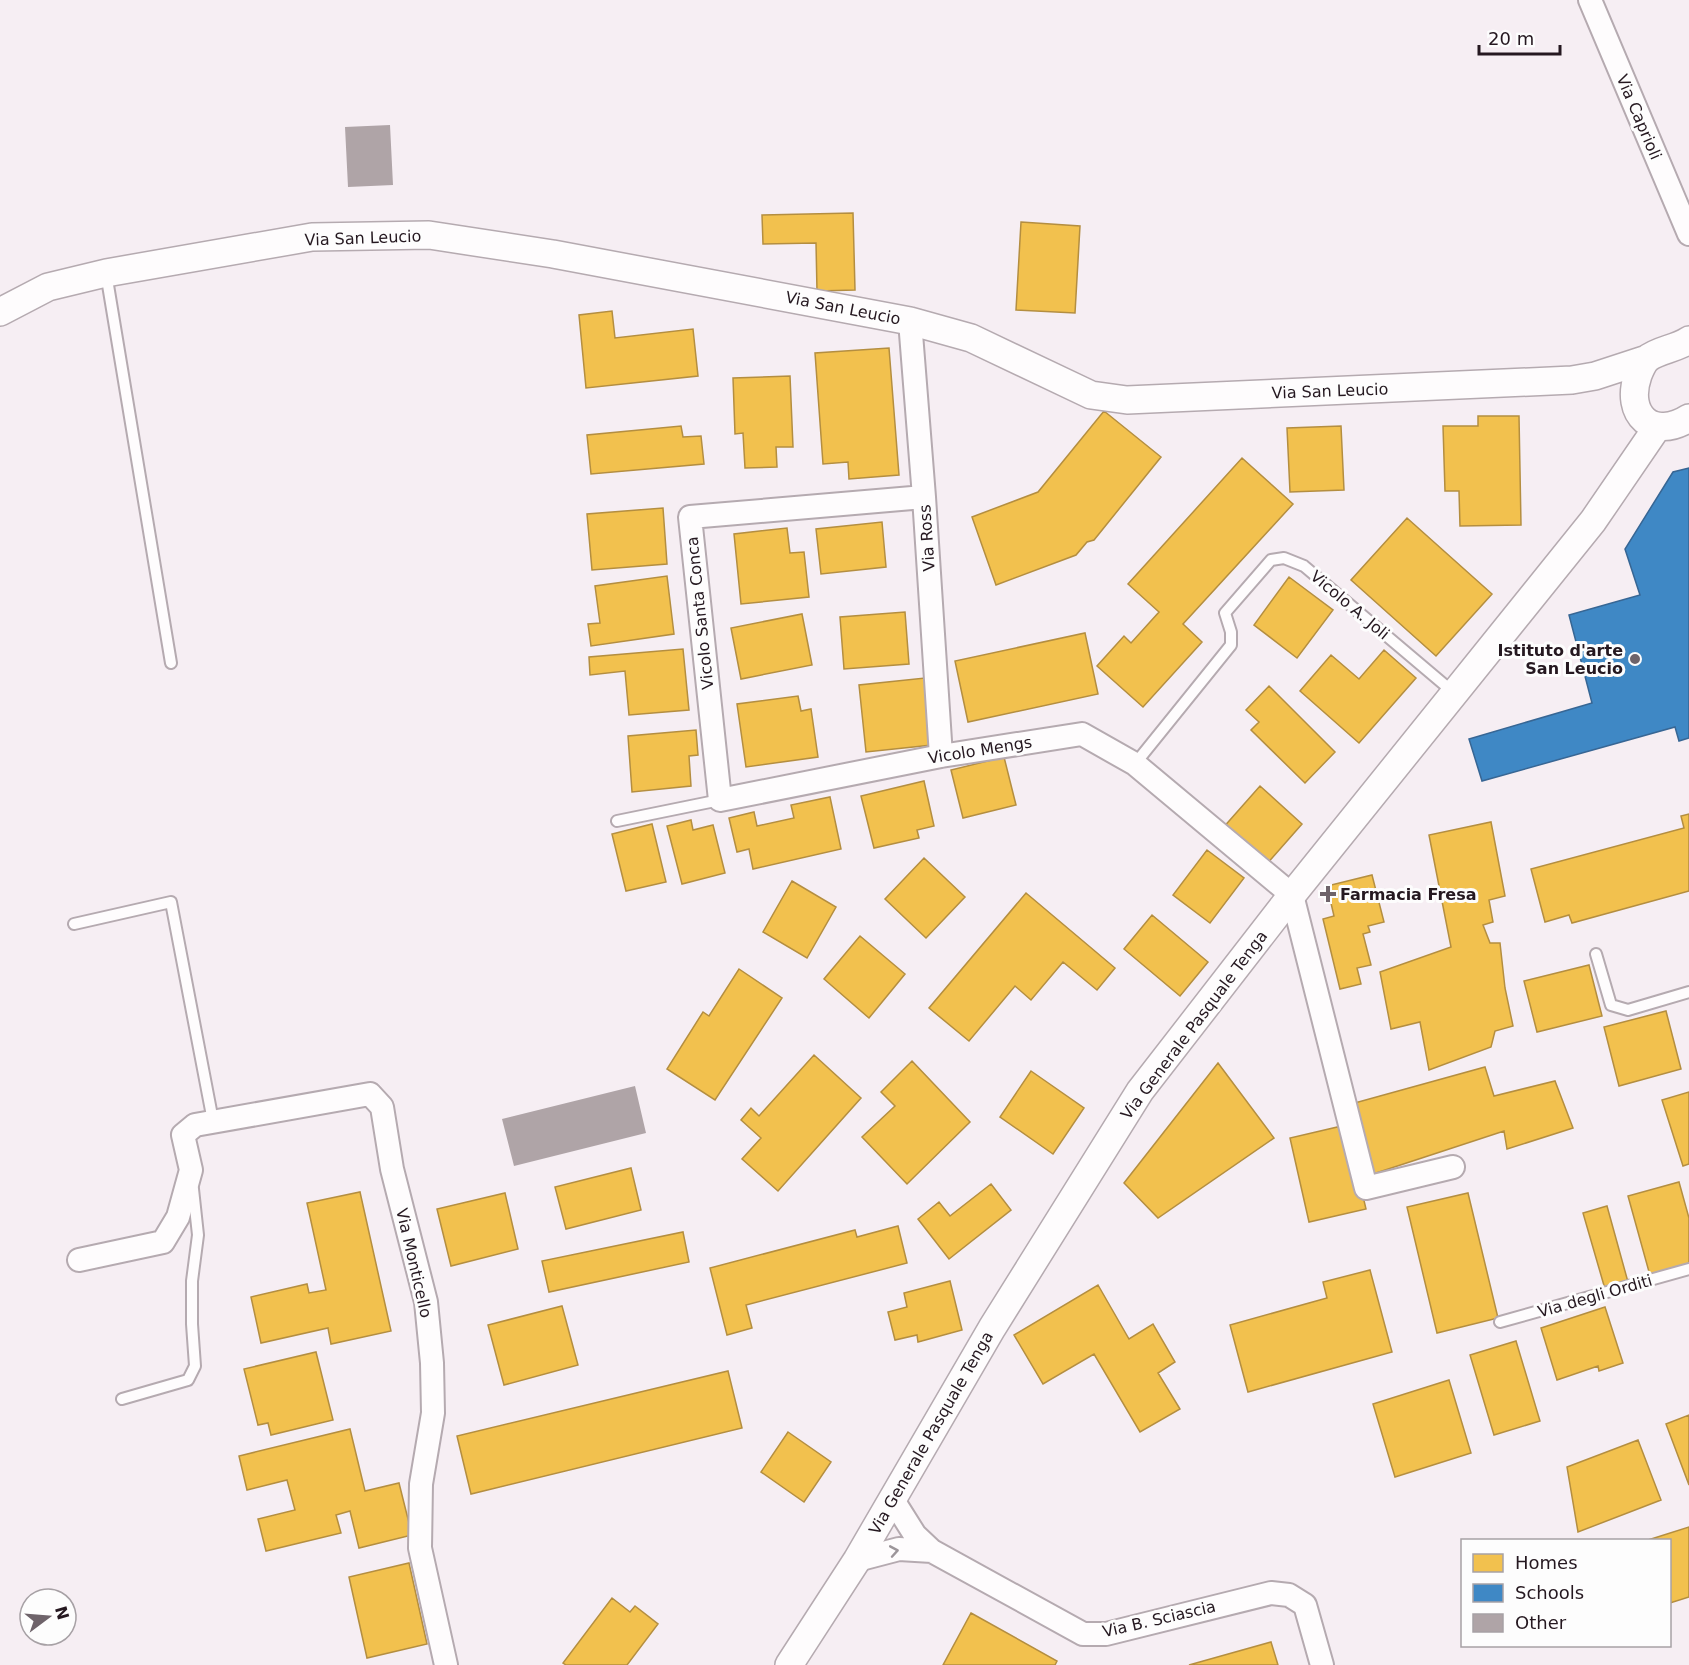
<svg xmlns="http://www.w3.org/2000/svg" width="1689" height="1665" font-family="'DejaVu Sans',sans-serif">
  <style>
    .homes { fill: #f2c14e; stroke: #b48e40; stroke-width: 1.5 }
    .schools { fill: #3f88c5; stroke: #376694; stroke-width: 1.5 }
    .building { fill: #afa4a7 }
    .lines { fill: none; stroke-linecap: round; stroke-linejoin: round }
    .service-casing { stroke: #b5aab0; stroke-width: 14 }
    .minor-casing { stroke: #b5aab0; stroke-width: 26 }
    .tertiary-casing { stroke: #b5aab0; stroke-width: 30 }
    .service { stroke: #fefcfd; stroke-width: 10 }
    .minor { stroke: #fefcfd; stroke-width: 22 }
    .tertiary { stroke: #fefcfd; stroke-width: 27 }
    .oneway { stroke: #9c959a }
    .poi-dot { fill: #6e636a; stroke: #fdfdfd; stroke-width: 2 }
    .labels { text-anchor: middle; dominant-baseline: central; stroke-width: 6; stroke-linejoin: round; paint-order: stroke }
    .street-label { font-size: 16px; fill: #251820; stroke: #fdfdfd }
    .poi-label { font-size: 16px; font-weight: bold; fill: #251820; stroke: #fdfdfd; text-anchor: end }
  </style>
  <rect width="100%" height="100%" fill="#f6eef3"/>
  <path class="homes" d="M853,213L855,290L817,291L816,243L763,244L762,215Z
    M1021,222L1080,226L1075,313L1016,310Z
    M612,311L615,338L693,329L698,376L586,388L579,315Z
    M889,348L899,475L849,479L848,462L823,464L815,353Z
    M790,376L793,447H776L777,467L745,468L743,433L735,434L733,378Z
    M1104,411L1161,457L1094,540L1087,542L1076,555L996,585L972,517L1038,492Z
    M1478,416H1519L1521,525L1460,526L1459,491H1445L1443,426H1478Z
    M681,426L683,437L701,436L704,464L591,474L587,435Z
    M1341,426L1344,490L1290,492L1287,428Z
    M1242,458L1293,504L1183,624L1202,642L1143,707L1097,666L1124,636L1131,643L1159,612L1128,584Z
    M663,508L667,564L592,570L587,514Z
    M1407,518L1492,594L1436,656L1351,580Z
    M882,522L886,567L821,574L816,529Z
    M787,528L790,553L804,552L809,597L741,604L734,534Z
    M667,576L674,634L591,646L588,624L600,623L595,586Z
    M1289,577L1333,610L1297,658L1254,625Z
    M905,612L909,664L844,669L840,617Z
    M802,614L812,665L741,679L731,628Z
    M1085,633L1098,694L968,722L955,661Z
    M683,649L689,710L629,715L625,671L590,675L589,657Z
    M1384,650L1416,678L1359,743L1300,691L1331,655L1359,679Z
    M925,678L932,745L866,752L859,685Z
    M1269,686L1335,752L1305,783L1251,730L1259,722L1246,710Z
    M798,696L801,711L811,709L818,757L746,767L737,704Z
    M696,730L698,755L689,756L691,786L632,792L628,736Z
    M1004,757L1016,805L963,818L951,770Z
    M924,781L934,826L917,830L919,838L874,848L861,796Z
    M1260,786L1302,824L1265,866L1222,829Z
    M830,797L841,849L753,869L749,849L737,852L729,818L754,812L757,826L794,818L791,805Z
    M1689,814V891L1572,923L1569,915L1545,922L1531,869L1684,828L1681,816Z
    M691,820L693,830L713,825L725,873L682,884L667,826Z
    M1491,822L1505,896L1489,900L1493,922L1483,925L1490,943H1500L1505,988L1513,1026L1495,1031L1491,1047L1429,1070L1420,1022L1391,1029L1380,972L1451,947L1429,835Z
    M652,824L666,882L626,891L612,834Z
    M1207,850L1244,878L1210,923L1173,895Z
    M924,858L965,897L926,938L885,899Z
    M1372,875L1384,922L1368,926L1370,932L1363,934L1371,965L1357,968L1361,984L1340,989L1323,919L1334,916L1327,886Z
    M792,881L836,907L807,958L763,932Z
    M1026,893L1115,968L1097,990L1063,962L1031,1000L1015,986L969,1041L929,1008Z
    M1152,915L1208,962L1180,996L1124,949Z
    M860,936L905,974L869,1018L824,979Z
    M1589,965L1602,1016L1537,1032L1524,981Z
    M739,969L782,998L715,1100L667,1069L703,1012L709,1016Z
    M1666,1011L1681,1069L1619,1086L1604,1027Z
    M814,1055L861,1098L778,1191L742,1159L761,1138L741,1120L751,1108L759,1116Z
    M912,1061L970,1122L907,1184L862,1137L895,1106L881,1092Z
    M1218,1063L1274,1138L1158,1218L1124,1183Z
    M1485,1067L1494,1096L1555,1081L1573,1128L1507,1149L1504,1131L1373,1174L1351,1104Z
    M1031,1071L1084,1108L1053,1154L1000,1117Z
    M1689,1092V1164L1683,1166L1662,1100Z
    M1346,1125L1366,1209L1309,1222L1290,1138Z
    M631,1168L641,1210L566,1229L555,1187Z
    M1679,1182L1689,1218V1269L1651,1279L1628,1196Z
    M991,1184L1011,1210L949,1259L918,1219L939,1202L950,1216Z
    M360,1192L391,1331L331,1344L328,1328L261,1343L251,1297L307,1284L309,1293L326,1290L307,1203Z
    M505,1193L518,1249L451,1266L437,1209Z
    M1468,1193L1498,1318L1437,1333L1407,1207Z
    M1607,1206L1628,1282L1605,1289L1583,1213Z
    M898,1226L907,1263L746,1305L752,1328L727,1335L710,1268L855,1230L857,1237Z
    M683,1232L689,1262L549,1292L542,1261Z
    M1370,1270L1392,1352L1248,1392L1230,1325L1327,1298L1323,1282Z
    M950,1281L962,1330L918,1342L917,1335L895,1340L888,1312L907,1307L904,1293Z
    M1098,1285L1129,1339L1153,1324L1175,1362L1158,1373L1180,1409L1140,1432L1094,1354L1043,1384L1014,1335Z
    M562,1306L578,1365L504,1385L488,1325Z
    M1605,1307L1623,1363L1599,1371L1598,1366L1557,1380L1541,1328Z
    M1516,1341L1540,1421L1494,1435L1470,1355Z
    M316,1352L333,1420L271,1435L268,1423L258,1425L244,1369Z
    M728,1371L742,1428L471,1494L457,1436Z
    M1449,1380L1471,1453L1395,1477L1373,1404Z
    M1689,1415V1485L1666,1424Z
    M350,1429L365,1491L399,1483L412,1535L359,1548L350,1511L336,1515L341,1533L266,1551L258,1519L295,1510L287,1480L247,1490L239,1456Z
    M788,1432L831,1462L804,1502L761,1472Z
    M1638,1440L1661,1500L1578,1532L1567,1467Z
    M1689,1527V1597L1670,1603V1540H1648Z
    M409,1563L427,1644L367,1658L349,1577Z
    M612,1598L630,1612L635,1606L658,1624L627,1665H566L563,1663Z
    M971,1613L1057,1661L1055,1665H943Z
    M1271,1642L1278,1665H1189Z"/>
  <path class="schools" d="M1689,468V738L1679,741L1675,727L1482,781L1469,739L1592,703L1569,615L1640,595L1625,549L1673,472Z"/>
  <path class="building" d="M390,125L393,185L348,187L345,127Z
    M635,1086L646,1133L514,1166L502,1119Z"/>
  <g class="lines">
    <g class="service-casing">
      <path id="service" d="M106,273L171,663
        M1135,764L1231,645V632L1225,613L1271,560L1284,558L1304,566L1453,692
        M617,821L720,800
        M74,924L171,902L213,1121
        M1596,954L1611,1005L1628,1010L1689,992
        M1500,1322L1689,1269
        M122,1399L188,1380L195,1366L192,1324V1281L198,1235L193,1189"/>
    </g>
    <g class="minor-casing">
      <path id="minor" d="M1590,0L1689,234
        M910,321L924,497L941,756
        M924,497L690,517L720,800L941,756L1082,734L1135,764L1292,895L1366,1188L1453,1167
        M79,1260L163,1242L178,1217L191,1170L183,1135L195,1125L370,1094L382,1107L392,1169L426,1302L432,1363L433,1413L421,1484L420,1548L446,1665
        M893,1500L915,1535L932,1551L1083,1634H1106L1271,1593L1289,1595L1305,1605L1322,1665
        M857,1560L899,1549L932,1551"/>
    </g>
    <g class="tertiary-casing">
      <path id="tertiary" d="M0,312L48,287L106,273L312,237L429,235L553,254L910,321L971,338L1091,395L1127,400L1572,380L1595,376L1647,359
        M1689,340C1676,349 1657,350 1647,359C1643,363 1640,370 1638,375C1624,415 1653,441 1689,418
        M789,1665L857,1560L992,1328L1140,1091L1292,895L1593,521L1658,426"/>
    </g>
    <use href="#service" class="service"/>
    <use href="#minor" class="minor"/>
    <use href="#tertiary" class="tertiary"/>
  </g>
  <defs><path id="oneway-chevron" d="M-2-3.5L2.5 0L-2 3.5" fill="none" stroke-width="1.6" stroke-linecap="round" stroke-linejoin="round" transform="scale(1.5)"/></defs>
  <use class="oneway" href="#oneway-chevron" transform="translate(894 1551) rotate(-10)"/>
  <g class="poi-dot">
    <circle cx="1635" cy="659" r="6"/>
    <path d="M1325 885h6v6h6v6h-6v6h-6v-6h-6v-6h6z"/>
  </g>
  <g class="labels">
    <g class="street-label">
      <text transform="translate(1639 117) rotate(67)">Via Caprioli</text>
      <text transform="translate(363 238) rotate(-2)">Via San Leucio</text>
      <text transform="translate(843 308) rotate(11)">Via San Leucio</text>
      <text transform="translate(1330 391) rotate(-2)">Via San Leucio</text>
      <text transform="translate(927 538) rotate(-94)">Via Ross</text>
      <text transform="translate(1350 605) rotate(40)">Vicolo A. Joli</text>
      <text transform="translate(700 613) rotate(-96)">Vicolo Santa Conca</text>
      <text transform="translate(980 750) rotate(-9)">Vicolo Mengs</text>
      <text transform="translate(1194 1025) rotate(-53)">Via Generale Pasquale Tenga</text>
      <text transform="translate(414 1263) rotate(77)">Via Monticello</text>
      <text transform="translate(1595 1296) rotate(-16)">Via degli Orditi</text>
      <text transform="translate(931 1433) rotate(-60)">Via Generale Pasquale Tenga</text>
      <text transform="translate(1159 1619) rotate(-13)">Via B. Sciascia</text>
    </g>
    <g class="poi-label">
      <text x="1623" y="650">Istituto d'arte<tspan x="1623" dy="18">San Leucio</tspan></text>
      <text x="1340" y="894" text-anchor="start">Farmacia Fresa</text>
    </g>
  </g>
  <rect x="1461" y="1539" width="210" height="108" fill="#fdfdfd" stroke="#a7a1a5" stroke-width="1.5"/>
  <rect x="1473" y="1554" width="30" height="18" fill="#f2c14e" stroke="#a7a1a5" stroke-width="1.5"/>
  <text x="1515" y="1569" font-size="18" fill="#251820">Homes</text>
  <rect x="1473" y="1584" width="30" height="18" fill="#3f88c5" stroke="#a7a1a5" stroke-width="1.5"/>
  <text x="1515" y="1599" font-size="18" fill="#251820">Schools</text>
  <rect x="1473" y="1614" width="30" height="18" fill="#afa4a7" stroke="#a7a1a5" stroke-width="1.5"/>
  <text x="1515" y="1629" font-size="18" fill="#251820">Other</text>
  <g transform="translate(48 1617) rotate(74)"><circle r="28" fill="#fdfdfd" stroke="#a7a1a5" stroke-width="1.5"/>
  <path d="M0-4.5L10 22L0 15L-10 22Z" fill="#6e636a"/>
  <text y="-9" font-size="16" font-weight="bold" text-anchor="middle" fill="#251820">N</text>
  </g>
  <path d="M1479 45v9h81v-9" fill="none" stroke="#251820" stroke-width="3"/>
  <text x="1488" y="45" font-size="18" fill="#251820" stroke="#fdfdfd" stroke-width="4.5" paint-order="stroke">20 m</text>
</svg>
